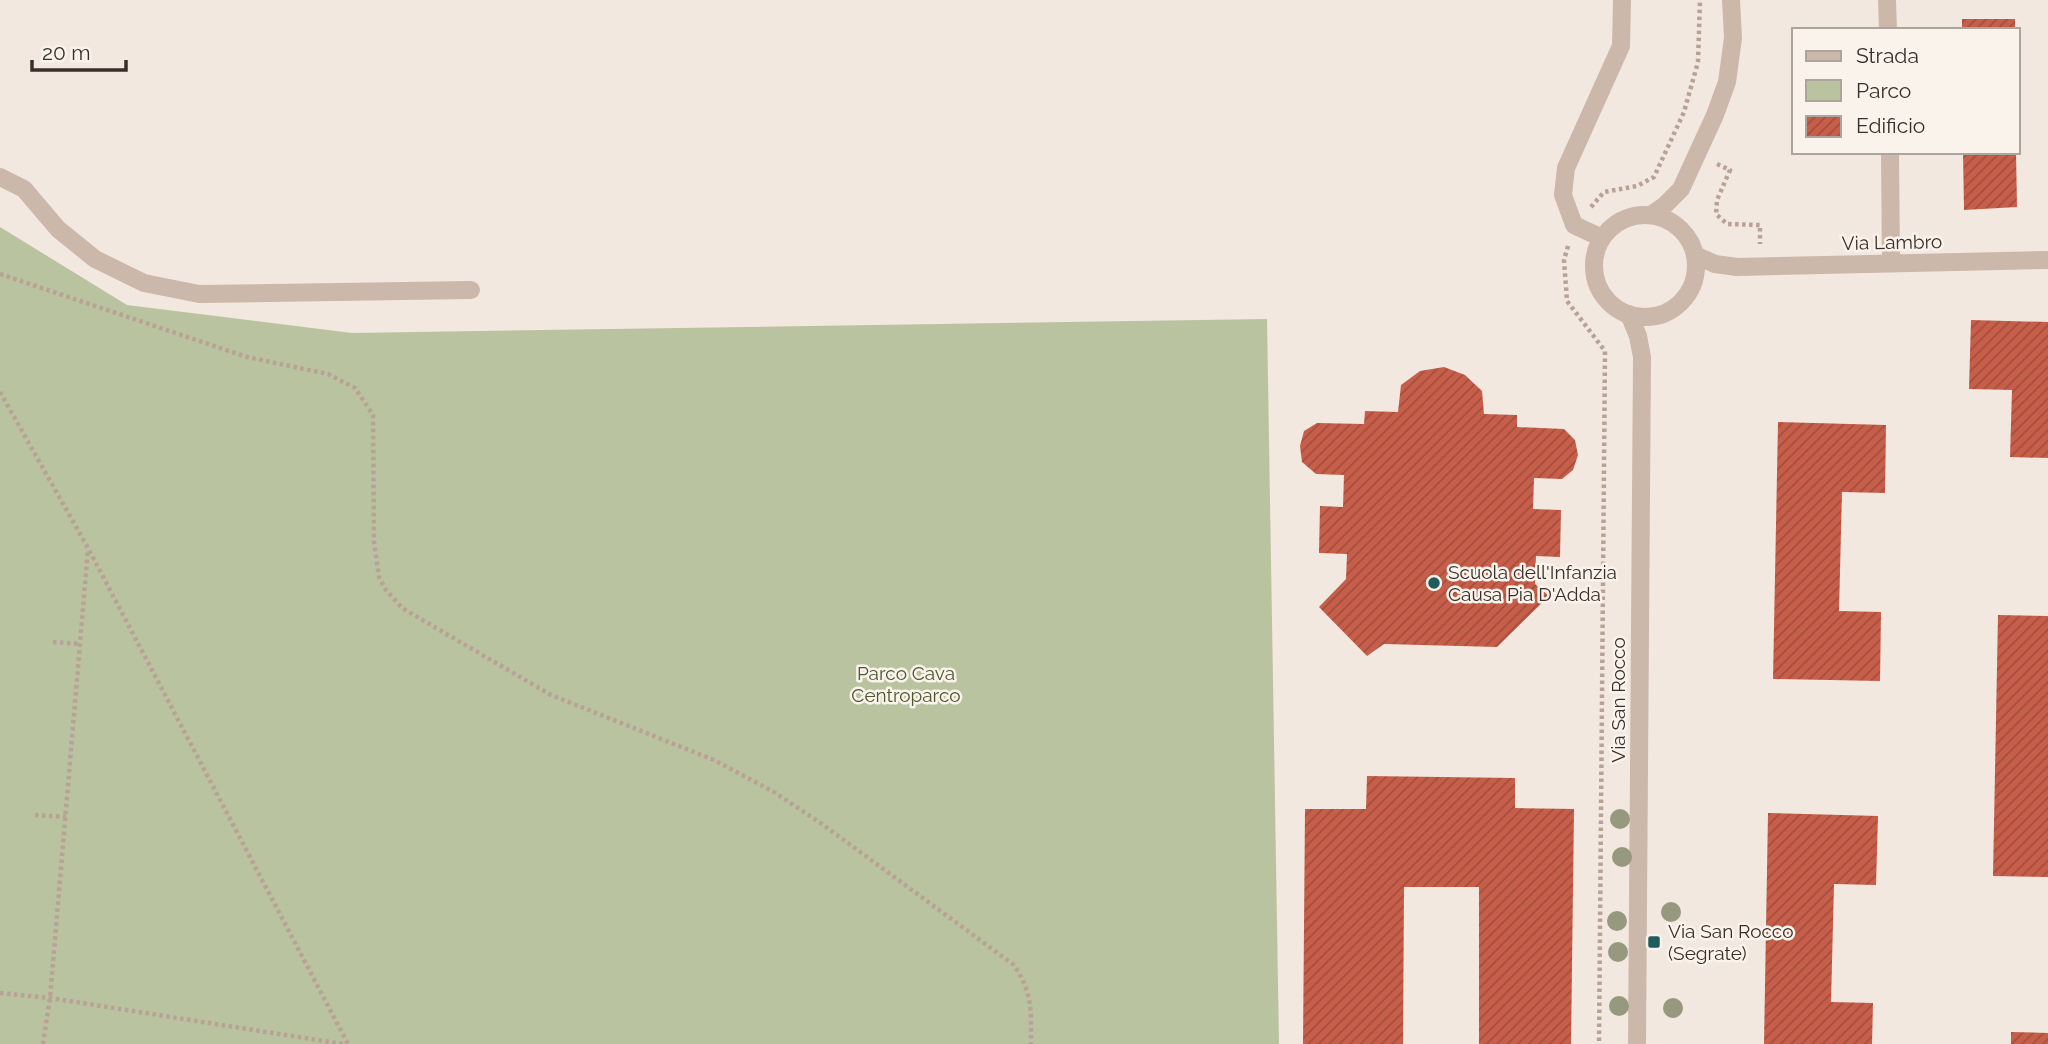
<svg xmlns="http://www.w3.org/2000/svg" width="2048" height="1044" font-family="Raleway,sans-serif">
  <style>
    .green { fill: #bac39f }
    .building { fill: url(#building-hatch) }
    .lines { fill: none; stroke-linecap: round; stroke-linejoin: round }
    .path { stroke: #b8a195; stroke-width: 4.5; stroke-dasharray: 3.5 3.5; stroke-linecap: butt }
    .minor { stroke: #ccb7ab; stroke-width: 18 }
    .tree { fill: #97997e }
    .poi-dot { fill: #1f5c5b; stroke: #faf3ec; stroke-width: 2.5 }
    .labels { text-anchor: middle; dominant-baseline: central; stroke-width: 5; stroke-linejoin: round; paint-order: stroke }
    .street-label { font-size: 19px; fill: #3a2e2a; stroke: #faf3ec }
    .poi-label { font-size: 19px; fill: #3a2e2a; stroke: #faf3ec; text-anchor: start }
    .park-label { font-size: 19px; fill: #4c582e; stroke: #faf3ec }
  </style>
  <defs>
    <pattern id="building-hatch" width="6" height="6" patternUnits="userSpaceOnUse" patternTransform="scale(1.75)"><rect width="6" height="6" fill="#c75e4a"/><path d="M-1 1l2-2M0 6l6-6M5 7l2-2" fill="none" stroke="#a34e3e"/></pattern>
  </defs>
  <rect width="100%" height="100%" fill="#f3e8e0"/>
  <path class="green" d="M0,227L127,305L352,333L1267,319L1279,1044H0Z"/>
  <path class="building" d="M1962,19H2015V30H1962Z
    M1963,152H2016L2017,207L1964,210Z
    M1971,320L2048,322V458L2010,457L2012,390L1969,389Z
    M1444,367L1465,375L1482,391L1484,414L1517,415V427L1564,429L1575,440L1578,455L1573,470L1562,479L1534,478L1533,509L1561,510L1560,557L1536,556L1535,584L1549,596L1497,647L1384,644L1367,656L1319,607L1346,579L1347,554L1319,553L1320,506L1343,507L1344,475L1316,474L1302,462L1300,446L1304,431L1317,423L1364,424L1365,411L1398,412L1401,385L1420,371Z
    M1778,422L1886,425L1885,493L1842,492L1839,611L1881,612L1880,681L1773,679Z
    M1998,615L2048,616V877L1993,876Z
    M1367,776L1515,778V808L1574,809L1571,1044H1479V887H1404L1403,1044H1303L1305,809H1366Z
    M1768,813L1878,816L1876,885L1834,884L1831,1002L1873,1003L1872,1044H1764Z
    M2011,1032L2048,1033V1044H2011Z"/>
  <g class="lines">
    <path class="path" d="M1717,164L1730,170L1717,200L1716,214L1727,224L1760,225V244
      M1591,207L1604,192L1637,186L1654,177L1684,112L1698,62L1700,0
      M1568,246L1564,260L1567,301L1605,351L1599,1044
      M0,274L247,357L328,374L355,388L373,415L374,542L379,577L386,590L402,608L551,695L714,760L774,792L822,824L1014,965C1033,994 1031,1011 1031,1044
      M0,392L88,548L348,1044
      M53,642L80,644
      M35,815L66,817
      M0,993L50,998L343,1044
      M43,1044L50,998L88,549"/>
    <path class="minor" d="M1887,0L1888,30
      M1890,152L1891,263
      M0,177L24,189L58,229L95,259L144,283L199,294L471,290
      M1651,215L1664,206L1681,189L1715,115L1727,82L1733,38L1731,0
      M1594 266a51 51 0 1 1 102 0a51 51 0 1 1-102 0Z
      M1602,238L1574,225L1563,195L1566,168L1621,46L1622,0
      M1695,255L1715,264L1737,267L2048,260
      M1629,314L1638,336L1642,357L1637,1044"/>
  </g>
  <g class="tree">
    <circle cx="1620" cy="819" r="10"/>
    <circle cx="1622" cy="857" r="10"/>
    <circle cx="1671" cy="912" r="10"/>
    <circle cx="1617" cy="921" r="10"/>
    <circle cx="1618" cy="952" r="10"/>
    <circle cx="1619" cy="1006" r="10"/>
    <circle cx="1673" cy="1008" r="10"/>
  </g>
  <g class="poi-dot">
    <circle cx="1434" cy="583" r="7"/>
    <rect x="1647" y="935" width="14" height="14" rx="3.5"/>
  </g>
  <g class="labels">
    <g class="street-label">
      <text transform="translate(1892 242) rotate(-1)">Via Lambro</text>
      <text transform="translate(1618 700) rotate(-90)">Via San Rocco</text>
    </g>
    <g class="poi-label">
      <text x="1448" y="572">Scuola dell'Infanzia<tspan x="1448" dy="22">Causa Pia D'Adda</tspan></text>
      <text x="1668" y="931">Via San Rocco<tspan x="1668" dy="22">(Segrate)</tspan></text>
    </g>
    <g class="park-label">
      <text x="906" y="673">Parco Cava<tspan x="906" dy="22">Centroparco</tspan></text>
    </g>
  </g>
  <rect x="1792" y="28" width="228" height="126" fill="#faf3ec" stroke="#ada49e" stroke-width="2"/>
  <rect x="1806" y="51" width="35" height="10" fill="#ccb7ab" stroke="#ada49e" stroke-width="2"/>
  <text x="1856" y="63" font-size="21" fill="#3a2e2a">Strada</text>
  <rect x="1806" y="80" width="35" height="21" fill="#bac39f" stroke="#ada49e" stroke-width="2"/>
  <text x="1856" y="98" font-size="21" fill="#3a2e2a">Parco</text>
  <rect x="1806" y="116" width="35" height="21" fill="url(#building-hatch)" stroke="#ada49e" stroke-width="2"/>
  <text x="1856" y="133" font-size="21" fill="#3a2e2a">Edificio</text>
  <path d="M32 60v10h94v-10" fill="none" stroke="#3a2e2a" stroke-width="3.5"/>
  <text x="42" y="60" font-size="21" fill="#3a2e2a" stroke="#faf3ec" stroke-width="5" paint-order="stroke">20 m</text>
</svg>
